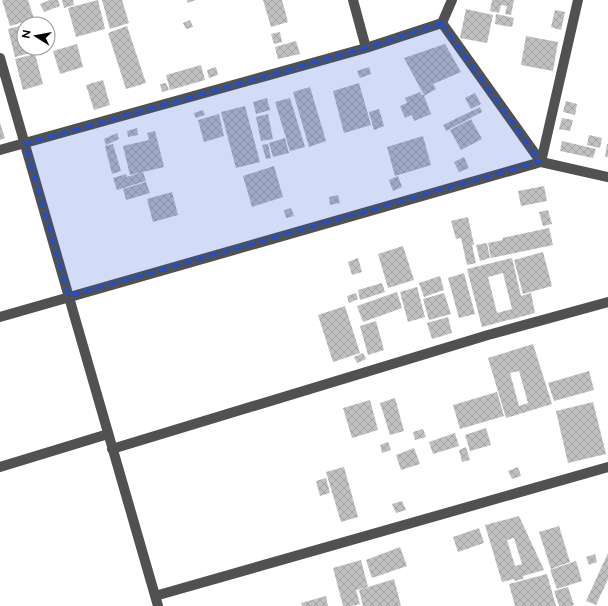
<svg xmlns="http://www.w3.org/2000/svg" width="608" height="606" font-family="Raleway,sans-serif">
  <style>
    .building { fill: url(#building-cross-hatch); fill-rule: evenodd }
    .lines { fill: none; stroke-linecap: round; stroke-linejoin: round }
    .minor { stroke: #515151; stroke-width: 10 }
    .marked { fill: #1d4ed8; fill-opacity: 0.2; stroke: #1d4ed8; stroke-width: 3; stroke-dasharray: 8 5; stroke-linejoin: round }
  </style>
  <defs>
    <pattern id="building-cross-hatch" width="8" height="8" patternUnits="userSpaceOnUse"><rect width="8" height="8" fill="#c0c0c0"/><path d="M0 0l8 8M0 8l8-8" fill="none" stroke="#a3a3a3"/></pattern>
  </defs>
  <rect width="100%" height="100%" fill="#fff"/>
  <path class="building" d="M2,0H28L34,19L10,26Z
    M50,0H58L60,6L44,12L40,4Z
    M62,0H73L74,5L64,8Z
    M98,0L105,29L76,37L68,8Z
    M102,0H122L129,23L110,29Z
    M187,0H196L187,3Z
    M263,0H282L288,22L271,27Z
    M492,0H514L511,15L505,14L507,6L501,5L499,13L490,11Z
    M466,9L493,15L487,43L460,38Z
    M555,10L565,12L561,30L551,27Z
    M496,14L514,18L512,27L495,24Z
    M190,20L193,27L186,29L183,23Z
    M24,25V48H33L34,52L15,57L8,29Z
    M127,26L146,83L126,89L108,33Z
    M280,32L282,42L274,44L271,34Z
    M526,36L558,42L553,71L521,65Z
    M296,41L300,54L278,59L275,47Z
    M77,44L83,67L60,74L53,51Z
    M445,44L461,72L433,84L436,89L424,96L431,114L414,121L412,115L405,118L400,106L407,103L405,98L420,92L422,95H424L404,58Z
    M36,48H50L38,52Z
    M35,54L43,84L23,90L15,59Z
    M201,65L205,80L170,90L166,75Z
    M216,67L218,75L209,78L207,70Z
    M369,67L371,74L360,78L357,71Z
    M103,80L110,105L94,110L86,85Z
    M166,83L169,90L162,92L160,84Z
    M359,83L371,125L344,133L333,91Z
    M310,87L326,141L309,147L293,92Z
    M475,93L481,104L471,109L465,98Z
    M267,98L270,110L256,114L253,102Z
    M290,98L305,147L290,151L275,102Z
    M566,101L577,104L575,115L563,112Z
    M245,106L260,162L236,168L221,112Z
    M480,107L482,112L446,131L443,125Z
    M379,109L384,126L374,130L369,112Z
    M203,110L205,115L196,118L194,113Z
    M219,114L224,136L204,142L198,120Z
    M268,114L273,139L261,141L256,117Z
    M562,118L573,120L570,131L559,129Z
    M471,119L482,139L461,150L450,130Z
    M0,123L5,138L0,140Z
    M137,128L138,135L128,137L127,131Z
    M155,131L164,167L130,175L123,146L149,140L147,133Z
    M117,133L119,139L106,145L104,139Z
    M589,135L602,138L600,148L587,145Z
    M423,136L431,165L395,176L387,147Z
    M285,138L289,153L273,157L269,143Z
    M562,141L596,149L593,158L560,151Z
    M113,144L121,171L112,174L105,146Z
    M268,144L271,158L266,159L262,145Z
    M607,144H608V157H605Z
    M464,157L469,168L459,172L454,162Z
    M274,166L283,197L252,207L243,176Z
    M143,172L146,181L117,190L113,178L126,174L127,177Z
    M398,176L402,187L393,191L389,180Z
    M146,182L150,193L126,200L123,189Z
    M544,186L547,201L521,206L518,191Z
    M172,192L178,215L153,222L147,199Z
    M338,195L340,203L330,205L329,197Z
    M291,208L294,216L286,218L284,210Z
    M548,210L552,224L543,226L539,212Z
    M468,217L474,245H472L476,263L467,265L461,238L456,239L451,221Z
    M549,228L553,245L491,258L488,243L503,240L502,238Z
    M487,243L490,258L480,261L476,245Z
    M403,246L414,280L388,288L378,254Z
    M543,252L552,286L523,294L514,260Z
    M358,258L362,272L352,275L348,262Z
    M512,258L521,296L531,293L535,313L482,327L467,269ZM503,273L512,309L497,313L488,277Z
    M464,273L475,314L459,318L448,278Z
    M440,276L444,290L424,297L419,283Z
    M382,283L385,292L360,300L358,290Z
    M417,287L425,317L408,322L400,292Z
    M397,292L402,308L363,322L357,306Z
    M356,293L358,299L349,303L347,296Z
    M444,293L451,314L429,320L423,299Z
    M345,306L360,353L333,362L318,315Z
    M448,317L452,333L432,339L427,323Z
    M376,321L384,350L368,355L360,326Z
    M533,344L552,404L506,418L488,358ZM519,371L528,403L519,406L510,373Z
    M363,353L366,359L357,363L354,357Z
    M589,371L594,390L554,401L548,383Z
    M497,392L504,416L460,429L453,405Z
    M395,398L404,431L390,435L380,403Z
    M370,400L378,430L352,438L343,408Z
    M593,402L606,454L568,463L556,411Z
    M486,428L491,445L470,451L465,435Z
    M423,429L426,437L415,440L413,432Z
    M455,433L459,446L433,454L429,442Z
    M388,442L391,450L382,453L380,445Z
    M466,447L470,460L462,462L459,450Z
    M414,448L420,464L401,470L396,455Z
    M344,467L358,517L341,522L326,472Z
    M518,467L521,476L512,479L508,471Z
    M326,478L330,493L320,496L316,481Z
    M402,501L406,510L396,513L392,504Z
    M519,516L544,570L523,576V579L515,581L514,579L502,582L485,525ZM514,538L522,564L515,566L507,540Z
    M559,526L570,562L551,569L539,532Z
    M479,528L484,543L458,552L453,537Z
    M400,547L407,566L372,578L366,560Z
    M608,553V579L596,605L586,601Z
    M595,554L597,562L589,565L586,557Z
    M361,560L368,587L356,590L360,604L352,606H343L333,568Z
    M576,561L582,581L557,589L550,570Z
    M547,574L556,606H515L509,584Z
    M394,579L401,606H363L359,590Z
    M568,587L574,605L570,606H559L554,591Z
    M326,596L328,606H302L301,603Z"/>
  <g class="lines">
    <path class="minor" d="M353,0L366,48
      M442,23L541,162
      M0,58L158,606
      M0,150L366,48L442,23L452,0
      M541,162L578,0
      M0,317L541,162L608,177
      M112,449L488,335L608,302
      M0,467L108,434
      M155,596L608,467"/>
  </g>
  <path class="marked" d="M442,23L541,162L69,297L25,144L366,48Z"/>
  <g transform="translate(36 36) rotate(281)"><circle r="19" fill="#ffffff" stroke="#999999"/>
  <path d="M0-3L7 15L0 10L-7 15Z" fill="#000000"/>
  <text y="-6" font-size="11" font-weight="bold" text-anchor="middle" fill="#000000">N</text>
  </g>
</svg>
